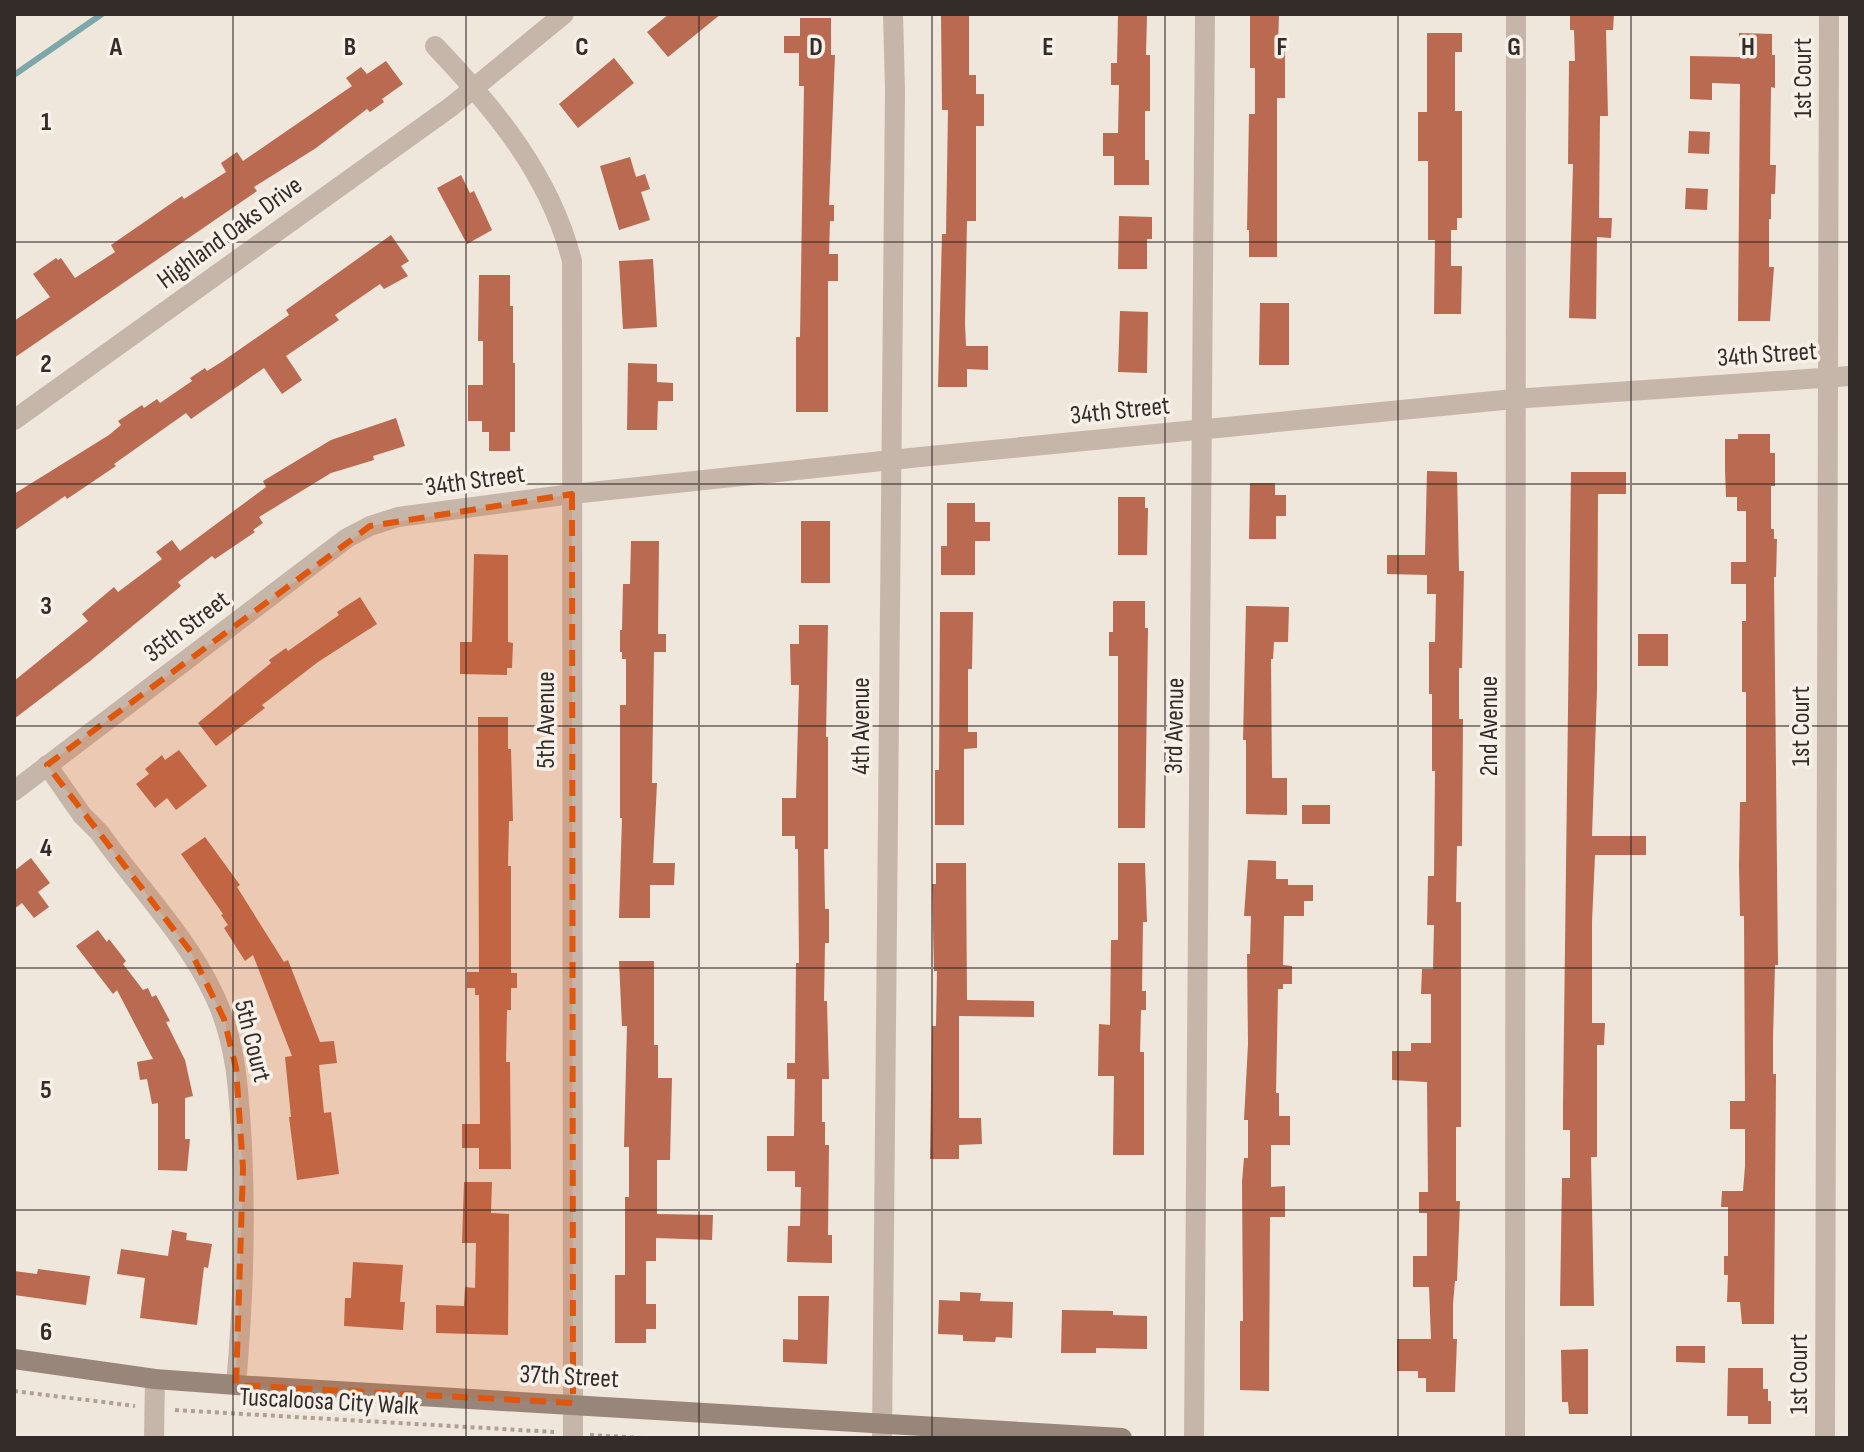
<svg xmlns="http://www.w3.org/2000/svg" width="1864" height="1452" font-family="'Sofia Sans Condensed',sans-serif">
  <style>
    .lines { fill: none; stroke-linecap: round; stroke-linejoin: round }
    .stream { stroke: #7ea7a9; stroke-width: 6 }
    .building { fill: #b96a50 }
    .path { stroke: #b1a194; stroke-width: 4; stroke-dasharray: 4 4; stroke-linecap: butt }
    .street { stroke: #c6b6a9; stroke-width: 20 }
    .secondary { stroke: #99867b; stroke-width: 20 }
    .marked { fill: #df570d; fill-opacity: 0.2; stroke: #df570d; stroke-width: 6; stroke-dasharray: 16 10; stroke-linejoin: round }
    .grid { fill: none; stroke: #342c28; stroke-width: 2; stroke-opacity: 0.55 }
    .labels { text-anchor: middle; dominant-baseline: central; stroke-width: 7; stroke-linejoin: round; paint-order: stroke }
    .street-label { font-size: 26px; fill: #342c28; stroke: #f7f0e8 }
    .grid-label { font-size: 26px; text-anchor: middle; font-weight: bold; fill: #342c28; stroke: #f7f0e8; stroke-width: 7; stroke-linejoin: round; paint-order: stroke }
  </style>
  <rect width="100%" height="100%" fill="#efe6dc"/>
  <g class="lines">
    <path class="stream" d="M14,75L102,14"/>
  </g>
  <path class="building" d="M669,14H721L668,57L647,32Z
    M941,14H969V75H976V94H984V126H976V221H967L965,324L966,346H988V370L967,369V387H938L942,234H946L948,110H942Z
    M1118,14H1147L1146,55H1150V111H1145V160H1149V185H1114V156H1103V133H1118L1119,85H1111V63H1117Z
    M1250,14H1279L1278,46H1285V98H1277V257H1249V230H1247L1249,114H1255V68H1250Z
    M1570,14H1614L1613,30H1606L1608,116H1600L1599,218H1612L1611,238L1597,237L1596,319L1569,318L1573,164H1568L1569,61H1575L1574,30H1570Z
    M800,18H831V55H835L829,205H834V221H830L829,254H838V281H828V412H796V337H800L804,86H799V53H784V36H800Z
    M1427,33H1462V52H1455V111H1462V218H1457V230H1451V266H1462L1461,314H1434L1435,240H1428V161H1418V112H1427Z
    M1739,33L1772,34V55H1775V88L1771,87L1770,165H1776L1775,194H1771V219H1769V267H1774L1770,321H1738L1740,84L1712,83V100L1690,99V56L1739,57Z
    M614,58L634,83L578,128L559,104Z
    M386,61L403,84L382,99L384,102L370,112L367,109L316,148L254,187L257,191L14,358V321L50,297L33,274L56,258L58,260L61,258L75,278L115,252L111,245L182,196L184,199L226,172L221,163L237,152L243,161L352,86L346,78L361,67L367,74Z
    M1689,131L1710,132L1709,154L1688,153Z
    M630,157L636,177L645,174L650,189L641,192L650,220L619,230L600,166Z
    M461,175L470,193L474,191L492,230L467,244L437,188Z
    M1686,188L1708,189L1707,210L1685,209Z
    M1119,216L1152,217V239H1147V269H1118Z
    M391,235L409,261L401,266L408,276L384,289L380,284L335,315L339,320L286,356L302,380L282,394L264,368L191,419L186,413L114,464L116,466L67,499L65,496L14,531V494L109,435L121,425L118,421L142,405L144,408L157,399L160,403L192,381L190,378L205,368L207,371L223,361L289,315L286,310Z
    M653,259L657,327L623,329L619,261Z
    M479,275H510V306H513V363H515V432H510V451H489V432H482V421H468V385H483V341H478Z
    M1260,303H1289V365H1259Z
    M1120,311L1148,312L1147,373L1118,372Z
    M628,363L657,364V382L673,383V401H658L657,430H627Z
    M396,418L405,446L373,456L374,460L331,473L259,517L263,523L253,530L255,532L215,559L212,556L178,582L181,586L90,661L14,719V681L88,621L82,614L114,587L118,592L162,559L156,552L172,540L180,551L266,487L263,481L331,440Z
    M1738,434H1770V453H1775V486H1771V529H1774V539H1777L1776,577H1774L1778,965H1775L1773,1038V1074H1776L1774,1324H1742L1740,1302H1727L1728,1275H1724V1256H1728V1207H1721L1722,1191H1743L1745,1166V1129H1730V1101H1745L1744,916H1740L1739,867L1740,802H1746V692H1742V621H1746V584H1731V562H1746V511H1737V497H1726L1725,470V439H1738Z
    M1427,471L1457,472L1459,571H1464L1462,668H1459V719H1463L1462,846H1457L1456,902H1461V1127H1456V1201H1460L1457,1281H1455L1453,1304V1339H1457L1455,1392H1426V1378H1418V1371H1397V1339H1431L1429,1287H1413V1256H1427V1213H1419V1192H1428L1427,1082L1392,1080V1051H1411V1043H1431V994H1421L1422,969H1433L1434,925H1427L1428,876H1434L1435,771H1432V694H1429V642H1435L1436,594H1427V575L1387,574V555H1425Z
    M1571,472H1626V494H1598L1597,690L1592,836H1646V855H1595L1592,922V1023H1605L1604,1045H1597V1157H1591L1594,1306H1560L1562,1178H1570V1130H1563V1105Z
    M1250,483H1275V495H1286V516H1276V539H1249Z
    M1118,497H1145V508H1148L1147,555H1118Z
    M947,503H975V522H990V541H975V575H941V546H947Z
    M801,521H830V583H801Z
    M631,541H659L658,634H666V652H654L652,783H657L653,863H675L674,885H650V918H619L622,818H620V705H626V659H622V652H620V630H622L623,584H630Z
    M474,554L508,555V642L513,643L512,668H507V675L460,674V642H472Z
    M360,597L377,624L318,662L262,705L265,708L216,746L198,723L271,663L269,660L286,648L288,651L339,615L337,612Z
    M1113,601H1145V628H1148L1145,828H1118V656H1109V632H1113Z
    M1246,606L1289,607L1288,642H1274L1273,659H1271L1272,778H1287V815L1246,814V740H1243Z
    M940,612H973L972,669H968V732H977V748L964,749V825H935V770H939Z
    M799,625H828L826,737H828V849H824L825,909H829V943H825L824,1001H827L829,1079H822V1122H825V1145H829L828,1235H832V1263L787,1262L788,1226H800L801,1187H795V1171H767V1136H794L795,1079H787V1063H795L796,963H799L798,849H795V836H782V798H796L799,685H791L790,644H799Z
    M1638,634H1668V666H1638Z
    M478,717H508V749H511L513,821H509L508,866H511V973H517V988H511V1010H507L506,1062H510L511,1169H479V1148H462V1124H480L479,995H475V988H467V972H479Z
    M179,750L207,786L176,810L167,798L155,808L136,784L149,774L145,769L162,755L165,760Z
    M1302,805H1330V824H1302Z
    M205,837L240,885L237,887L284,962L288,960L320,1042L334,1041L337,1063L319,1065L324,1113L331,1112L339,1174L297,1180L289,1117H291L285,1057L292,1056L253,955L245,961L224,928L228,925L221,915L223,914L181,854Z
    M31,858L50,883L38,892L49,907L34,918L22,903L14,909V871Z
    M1248,860L1276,861V879H1288V885H1313V901H1304V916H1284L1283,965L1292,966V984H1283V989H1278L1276,1093H1279V1116H1290V1145H1271V1187L1285,1186V1217H1270L1269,1391L1240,1390V1321H1243L1242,1182L1244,1158H1248V1120H1244L1248,1044L1247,954H1250L1251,916H1244Z
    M936,863H966L967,1000L1034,1001V1017L959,1016V1118H981L982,1144L959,1145V1159H930L932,1026H936L937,971H934L932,884H936Z
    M1118,863H1145L1147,922H1143L1142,991H1146V1010H1141L1140,1052H1144V1155H1113L1114,1076H1098L1099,1024L1110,1025L1111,940H1118Z
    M98,930L107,942L109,939L126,961L123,964L143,990L148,988L152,997L156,995L170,1021L166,1022L185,1060L193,1096L185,1098V1139H190L187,1171L158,1170V1103L152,1104L147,1079L140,1080L137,1062L153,1059L117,990L113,994L76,946Z
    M619,961H654V1045H658V1078H672L670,1160H657V1214L713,1215L712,1240L656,1238V1261H646V1304H656V1329H646V1343H615V1275H625V1197H629V1147H624L627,1026H622Z
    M464,1182H492L491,1213L509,1214L508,1335L436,1333V1305L464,1306L465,1287L475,1288L476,1243H462Z
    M172,1230L187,1233L186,1240L212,1244L208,1268L204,1267L197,1325L140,1318L145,1278L117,1274L121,1249L168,1256Z
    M353,1262L403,1265L400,1302H405L403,1330L344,1326L345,1298H351Z
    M38,1269L90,1276L86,1305L14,1295V1271L37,1274Z
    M960,1292L981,1293L980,1301L1013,1302L1012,1338L996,1337L995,1342L963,1341V1335L938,1334L939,1300L960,1301Z
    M798,1296H829L827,1364L783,1362V1339L798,1340Z
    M1062,1310L1113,1311V1315L1147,1316V1349L1096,1348V1353H1061Z
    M1676,1346H1705V1363L1676,1362Z
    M1588,1349V1414H1569L1568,1402H1562L1561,1350Z
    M1728,1368H1763V1389H1768V1401H1771V1424H1748V1416H1727Z"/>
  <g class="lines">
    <path class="path" d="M14,1391L135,1406
      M175,1410L554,1432
      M590,1435L643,1438"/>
    <path class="street" d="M435,46C495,109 550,175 572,261L573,1438
      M14,420L452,106L564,14
      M47,765L82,815L99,832C137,886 187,936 215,997C237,1044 239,1095 242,1146C246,1226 243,1305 236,1385
      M14,791L347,538L370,526L398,517L572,494L920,457L1514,399L1850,376
      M154,1438L155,1379
      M882,1438L895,90L893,14
      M1194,1438L1205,14
      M1515,1438L1516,14
      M1825,1438L1829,14"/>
    <path class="secondary" d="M14,1359L155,1379L236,1385L1122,1438"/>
  </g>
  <path class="marked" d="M572,494L573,1403L236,1385L243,1168L236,1068L224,1019L191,952L47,765L370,526Z"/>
  <path class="grid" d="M233,14V1438M466,14V1438M699,14V1438M932,14V1438M1165,14V1438M1398,14V1438M1631,14V1438M14,242H1850M14,484H1850M14,726H1850M14,968H1850M14,1210H1850"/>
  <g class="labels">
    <g class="street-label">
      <text transform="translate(1803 78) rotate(-90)">1st Court</text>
      <text transform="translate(230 233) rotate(-36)">Highland Oaks Drive</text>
      <text transform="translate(1767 355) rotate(-4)">34th Street</text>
      <text transform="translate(1120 411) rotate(-6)">34th Street</text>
      <text transform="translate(475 481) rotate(-8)">34th Street</text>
      <text transform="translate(187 627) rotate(-37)">35th Street</text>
      <text transform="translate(546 720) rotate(-90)">5th Avenue</text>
      <text transform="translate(861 726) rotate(-90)">4th Avenue</text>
      <text transform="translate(1175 726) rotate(-89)">3rd Avenue</text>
      <text transform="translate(1489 726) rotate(-90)">2nd Avenue</text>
      <text transform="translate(1801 726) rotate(-90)">1st Court</text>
      <text transform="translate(252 1041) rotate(76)">5th Court</text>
      <text transform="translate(1799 1374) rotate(-90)">1st Court</text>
      <text transform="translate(569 1377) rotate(3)">37th Street</text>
      <text transform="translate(329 1402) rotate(3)">Tuscaloosa City Walk</text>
    </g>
  </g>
  <g class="grid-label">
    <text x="116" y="55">A</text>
    <text x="350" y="55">B</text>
    <text x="582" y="55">C</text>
    <text x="816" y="55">D</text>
    <text x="1048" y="55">E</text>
    <text x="1282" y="55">F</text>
    <text x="1514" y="55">G</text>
    <text x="1748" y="55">H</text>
    <text x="46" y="130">1</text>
    <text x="46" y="372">2</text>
    <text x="46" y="614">3</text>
    <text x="46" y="856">4</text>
    <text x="46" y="1098">5</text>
    <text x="46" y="1340">6</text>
  </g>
  <rect width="1864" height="1452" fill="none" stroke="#342c28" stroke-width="32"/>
</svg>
